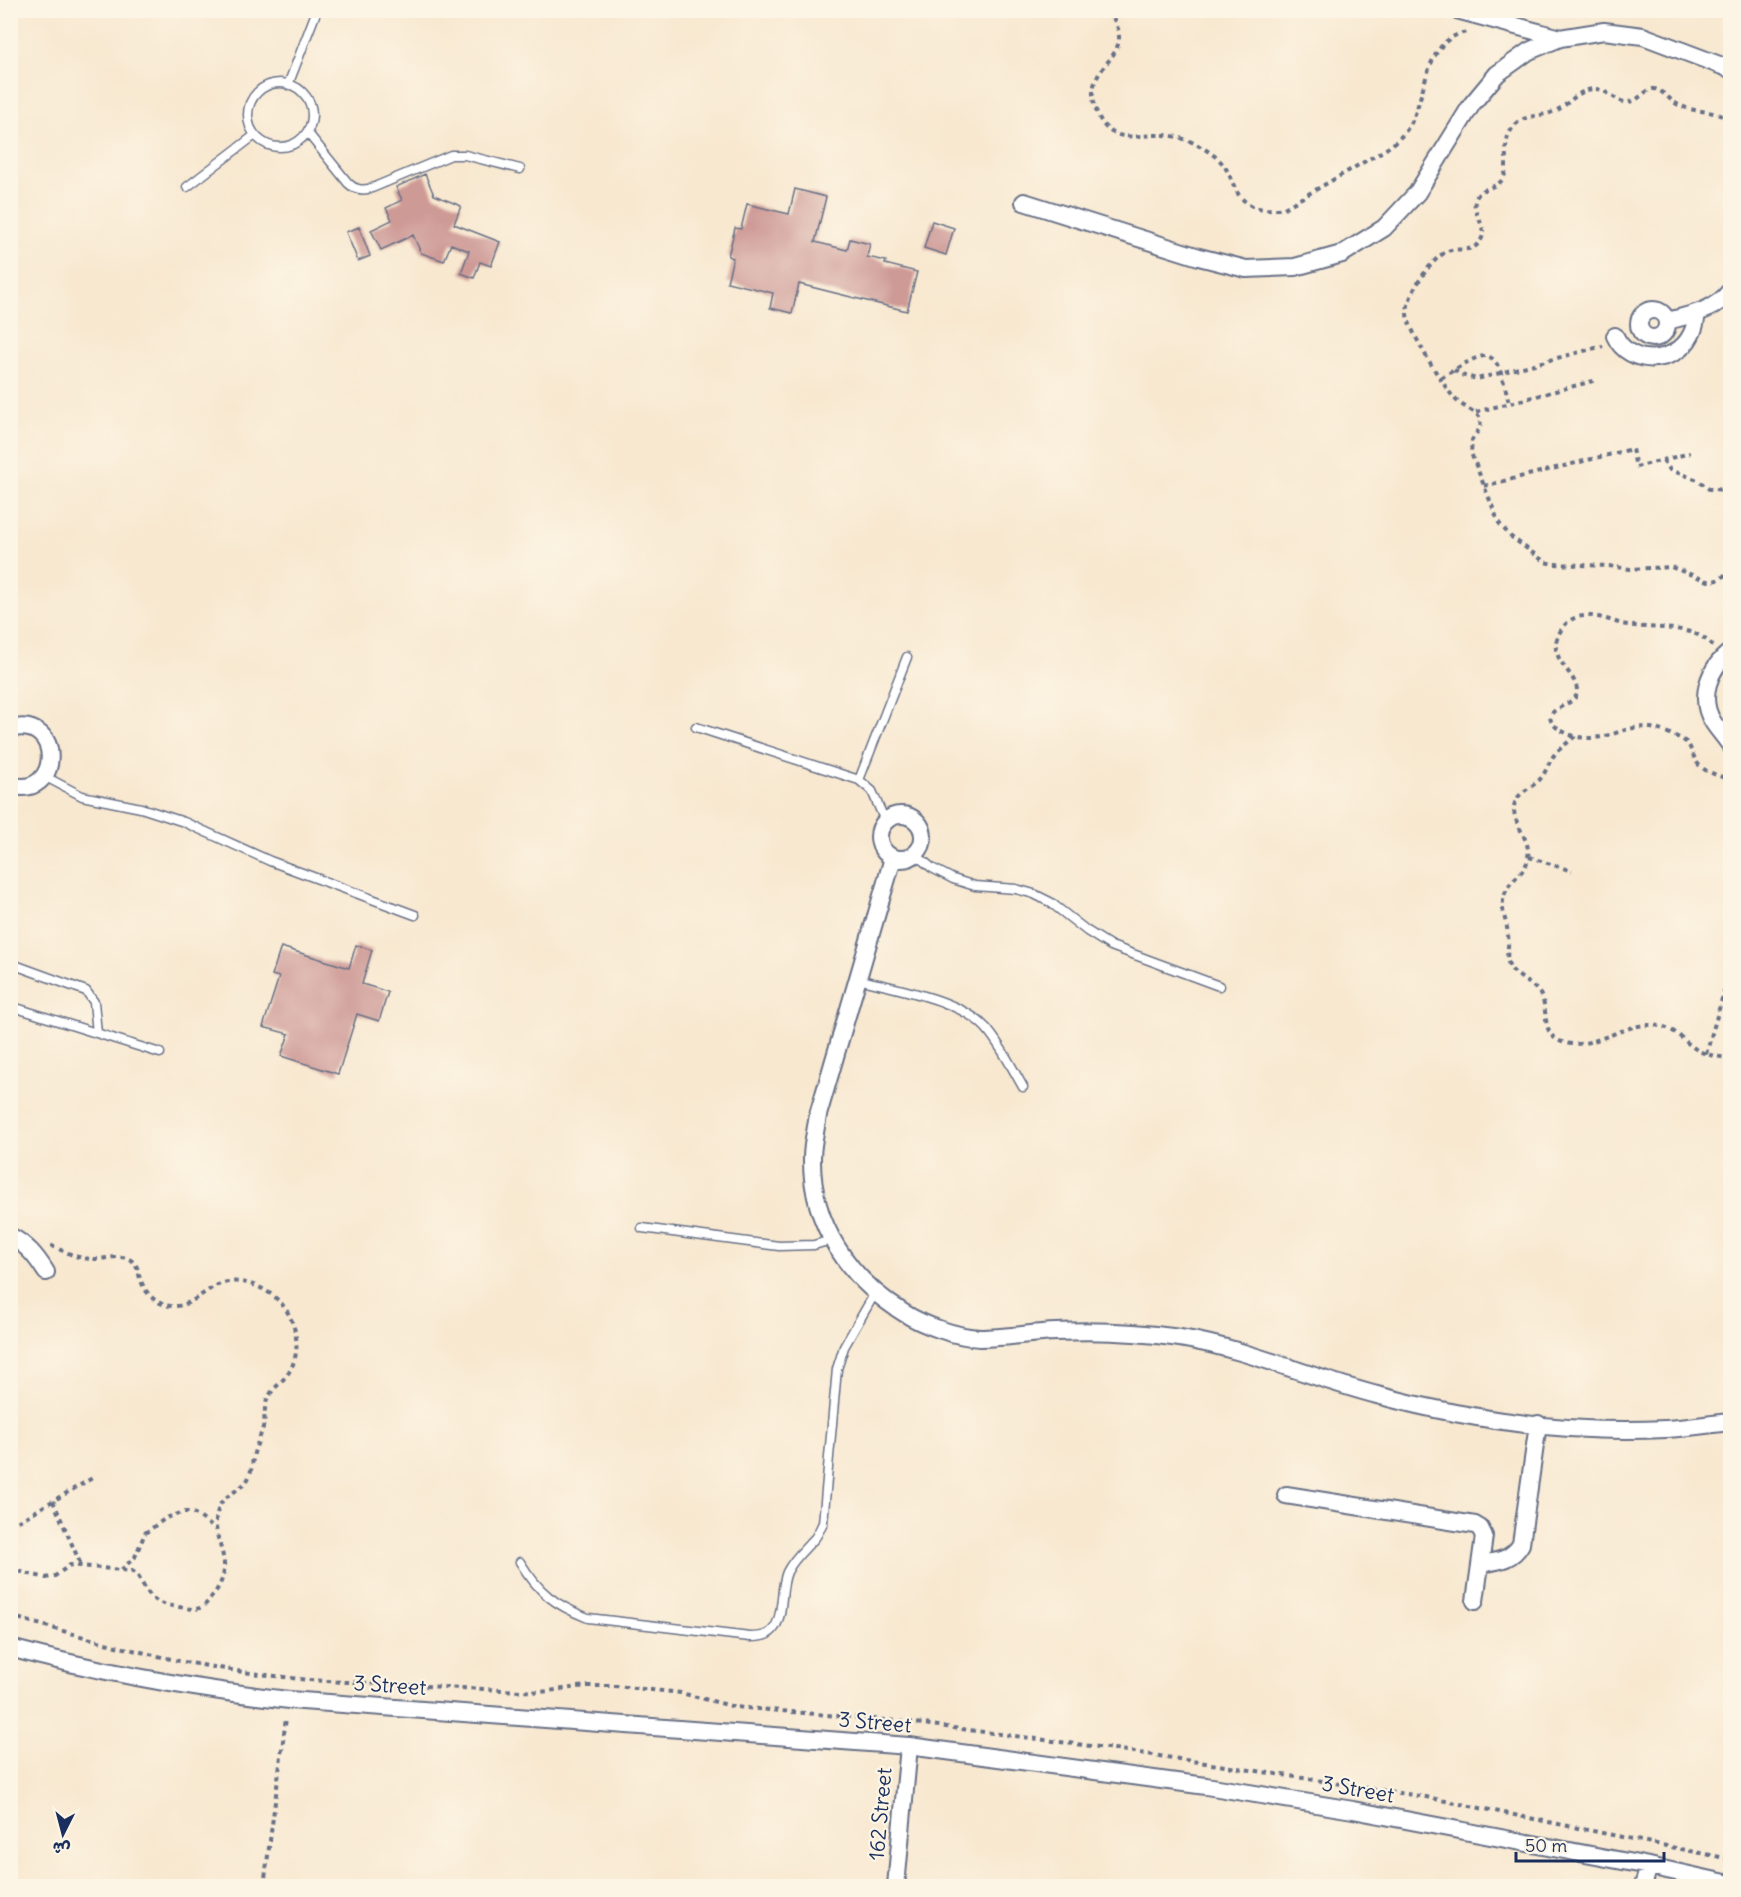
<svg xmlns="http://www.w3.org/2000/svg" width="1741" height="1897" font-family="Delius,'Playpen Sans Arabic',sans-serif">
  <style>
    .building { fill: #ce9a96 }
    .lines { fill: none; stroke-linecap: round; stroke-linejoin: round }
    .lane-casing { stroke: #687086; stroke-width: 11 }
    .street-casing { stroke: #687086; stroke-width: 20 }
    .path { stroke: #687086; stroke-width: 4; stroke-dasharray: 4.5 4.5; stroke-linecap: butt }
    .lane { stroke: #fff; stroke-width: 8 }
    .street { stroke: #fff; stroke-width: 16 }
    .labels { text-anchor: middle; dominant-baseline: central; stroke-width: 4.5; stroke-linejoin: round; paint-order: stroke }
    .street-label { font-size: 21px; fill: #1b2f5e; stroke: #fcf5e5 }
  </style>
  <rect width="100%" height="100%" fill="#fcf5e5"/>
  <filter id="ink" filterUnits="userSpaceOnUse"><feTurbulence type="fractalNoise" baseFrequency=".0167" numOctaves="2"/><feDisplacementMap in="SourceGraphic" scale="12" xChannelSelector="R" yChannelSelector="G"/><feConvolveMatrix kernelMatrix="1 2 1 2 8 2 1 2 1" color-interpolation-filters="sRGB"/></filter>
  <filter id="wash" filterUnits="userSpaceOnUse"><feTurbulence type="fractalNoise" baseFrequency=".008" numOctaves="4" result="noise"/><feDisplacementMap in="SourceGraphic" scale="24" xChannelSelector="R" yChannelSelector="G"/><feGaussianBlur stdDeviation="1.35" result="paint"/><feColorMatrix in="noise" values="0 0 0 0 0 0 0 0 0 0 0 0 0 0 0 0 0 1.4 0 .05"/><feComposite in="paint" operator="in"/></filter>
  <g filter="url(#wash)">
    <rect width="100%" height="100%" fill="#f8e8d0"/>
    <g id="blocks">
      <path class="building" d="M425,174L434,195L461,206L454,224L500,242L491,266L480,262L474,278L461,273L469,251L451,244L444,261L421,253L413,235L381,250L371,230L392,220L386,208L402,200L396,187Z
        M795,189L826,197L815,242L847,250L850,239L870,244L867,257L886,261L885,264L917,272L907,311L799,284L792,313L770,308L773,293L727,282L733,258L728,256L735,228L741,229L747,204L789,214Z
        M932,221L954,228L946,255L924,248Z
        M359,227L370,256L358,261L346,232Z
        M356,945L372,950L362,984L388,992L379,1021L357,1014L338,1074L281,1056L289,1034L263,1027L279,977L272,975L281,947L349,968Z"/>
    </g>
  </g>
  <g filter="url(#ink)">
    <use href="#blocks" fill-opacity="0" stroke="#687086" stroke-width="1.5"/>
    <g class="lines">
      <g class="lane-casing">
        <path id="lane" d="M248 115a32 32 0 1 1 64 0a32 32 0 1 1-64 0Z
          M288,85L317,10
          M307,132L348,183C355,190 362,191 372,188L451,155H465L520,169
          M187,187L255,135
          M10,713L13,728
          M696,727L859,780L872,791L885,821
          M44,776L82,796L141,808L184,822L270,861L415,915
          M859,780L907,657
          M915,854L932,868L953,879L975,886L1016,889L1034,894L1050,902L1087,931L1111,946L1219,986
          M12,964L86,991L94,1002L97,1033
          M858,979C896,989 959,999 986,1028C1001,1045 1012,1068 1023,1087
          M10,1006L160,1053
          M642,1228L779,1246L814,1245L831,1240
          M520,1562C539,1593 555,1605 588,1618L750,1637C761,1637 769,1636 775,1627C784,1613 780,1588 787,1572C794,1558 804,1550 814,1539C818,1535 820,1528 823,1523L837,1369L844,1347L875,1293"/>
      </g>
      <g class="street-casing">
        <path id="street" d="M1457,10L1560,38
          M1024,202L1199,257L1246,269L1295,267L1342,254L1384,228L1417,193L1472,104L1497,74L1529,51L1560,38L1604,31L1643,36L1730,69
          M1639 324a14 14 0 1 1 28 0a14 14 0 1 1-28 0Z
          M1667,321C1690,315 1715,311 1730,291
          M1615,336C1629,367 1676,365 1691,335C1695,328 1696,321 1697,313
          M1730,652C1709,668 1698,698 1713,722C1718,730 1725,737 1730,745
          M10,729C64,714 62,801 10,785
          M879 837a22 22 0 1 1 44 0a22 22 0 1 1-44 0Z
          M893,858L818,1115C816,1129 812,1144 812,1158C811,1224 849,1279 904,1313C923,1325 957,1337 980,1338C1005,1338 1031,1333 1056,1332C1097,1330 1139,1332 1180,1338C1248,1349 1311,1378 1377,1395C1470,1420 1569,1434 1666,1429C1687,1428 1709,1424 1730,1422
          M10,1236C27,1245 36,1256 46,1272
          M1286,1495L1475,1525L1480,1528L1484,1536L1475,1601
          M1480,1564C1498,1561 1512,1560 1521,1544L1538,1424
          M10,1648C102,1673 194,1689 289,1700L909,1746L1206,1786L1353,1810L1649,1866L1730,1884
          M896,1886L909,1746
          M1643,1886L1649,1866"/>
      </g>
      <path class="path" d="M1109,10C1113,19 1119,26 1119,36C1120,64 1079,72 1098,115C1110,143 1132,136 1156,135C1170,134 1184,138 1196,144C1205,149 1215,155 1222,163C1230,172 1232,185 1239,195C1250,210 1267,211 1284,208L1383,151C1394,144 1403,136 1410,125C1427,94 1424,38 1468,32
        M1730,120C1711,108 1697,114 1679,105C1671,102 1661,88 1653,89C1644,90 1639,101 1629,102C1617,104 1609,90 1596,89C1578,88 1569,106 1553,112C1540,117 1526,114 1515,125C1498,143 1512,167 1502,180C1495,189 1481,187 1476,198C1469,214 1493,228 1478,244C1469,253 1458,247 1448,251C1431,258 1406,296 1407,314C1408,329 1444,388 1456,400C1464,408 1475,410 1481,419L1480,428L1472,440L1471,453L1499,523L1510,536L1545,562L1553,564L1609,566L1630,569L1671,567L1708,581C1721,582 1727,575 1730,564
        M1454,370L1461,375L1477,379L1603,346
        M1441,378C1490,348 1495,342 1509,403
        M1476,412L1597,380
        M1663,460L1670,470L1698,480L1709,489L1730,490
        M1484,486L1632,449L1636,467L1690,453
        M1730,547V556
        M1713,646C1706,639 1700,635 1690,632C1668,626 1645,629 1622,624C1608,620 1593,613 1578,617C1568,619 1560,629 1557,639C1549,662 1583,677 1576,696C1572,706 1538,710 1555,726C1559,730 1566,733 1571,735C1605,746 1623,723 1651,728C1658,729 1684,738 1688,744C1693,752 1694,761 1701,767C1710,774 1721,776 1730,780
        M1575,736C1568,743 1558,749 1552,758C1548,764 1546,772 1541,778C1535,786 1522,790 1517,799C1515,802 1513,807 1514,811C1516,828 1531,841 1528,858C1526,873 1511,878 1506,891C1498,908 1507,919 1508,935C1510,948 1503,959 1512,970C1520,979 1533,983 1540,994C1549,1008 1541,1029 1556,1039C1582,1056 1620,1025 1648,1025C1677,1025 1679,1040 1699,1051C1709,1056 1720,1057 1730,1058
        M1529,857L1572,871
        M1706,1054L1730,971
        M53,1501L81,1565
        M10,1526L94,1477
        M10,1569L46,1578L55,1576L70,1565L132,1571C138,1575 140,1579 143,1585C154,1603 160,1604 179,1607C187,1608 195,1611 202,1607C207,1604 210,1598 214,1594C240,1558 206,1541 219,1507C224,1494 240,1492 248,1479C252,1471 252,1462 254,1453C257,1443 262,1433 264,1423C265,1415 264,1408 267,1400C271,1389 283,1382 289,1372C303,1350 296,1318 279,1301C264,1286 240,1277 220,1284C204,1290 190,1308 171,1306C157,1305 146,1294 141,1281C138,1274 139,1266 132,1261C122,1253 108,1259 97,1259C80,1260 65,1252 50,1245
        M121,1570L135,1557L145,1533L166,1518L184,1512H191L197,1515L215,1529
        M10,1616L116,1646L179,1661L243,1672L308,1680L541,1692L586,1686H615L681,1693L735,1707L908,1722L1114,1749L1426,1797L1730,1859
        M264,1886L286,1718"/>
      <use href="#lane" class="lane"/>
      <use href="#street" class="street"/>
    </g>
  </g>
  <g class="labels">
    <g class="street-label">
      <text transform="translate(390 1685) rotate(4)">3 Street</text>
      <text transform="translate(875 1722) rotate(5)">3 Street</text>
      <text transform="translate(1358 1789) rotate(10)">3 Street</text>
      <text transform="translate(880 1814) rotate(-85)">162 Street</text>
    </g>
  </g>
  <rect width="1741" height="1897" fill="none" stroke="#fcf5e5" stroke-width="36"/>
  <g transform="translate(63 1834) rotate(186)" stroke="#fcf5e5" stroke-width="4.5" paint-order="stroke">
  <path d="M0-4.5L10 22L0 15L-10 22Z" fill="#1b2f5e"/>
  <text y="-9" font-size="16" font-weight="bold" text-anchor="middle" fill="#1b2f5e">ش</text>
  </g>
  <path d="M1516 1852v9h148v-9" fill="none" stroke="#1b2f5e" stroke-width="3"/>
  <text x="1525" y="1852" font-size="18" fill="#1b2f5e" stroke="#fcf5e5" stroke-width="4.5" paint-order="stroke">50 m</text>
</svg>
